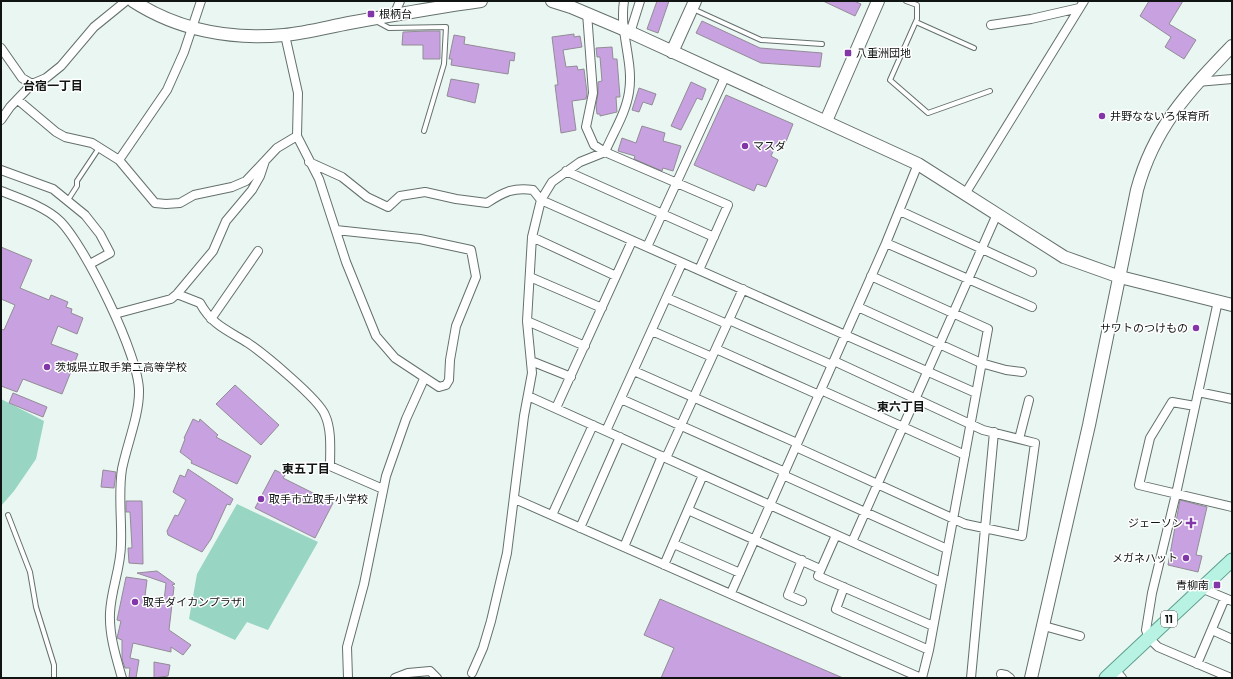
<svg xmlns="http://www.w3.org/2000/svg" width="1233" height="679" font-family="Montserrat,'Noto Sans JP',sans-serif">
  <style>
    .green { fill: #98d5c3 }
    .building { fill: #c8a2e0; stroke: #928c96 }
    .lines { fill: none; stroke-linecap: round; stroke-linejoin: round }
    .lane-casing { stroke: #64706c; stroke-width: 6 }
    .street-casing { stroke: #64706c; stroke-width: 10 }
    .secondary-casing { stroke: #64706c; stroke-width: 14 }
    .primary-casing { stroke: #5e9e8d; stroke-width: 15 }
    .lane { stroke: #fff; stroke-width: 4 }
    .street { stroke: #fff; stroke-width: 8 }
    .secondary { stroke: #fff; stroke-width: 12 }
    .primary { stroke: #b8f2e2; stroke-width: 13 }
    .poi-dot { fill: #8236a8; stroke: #fff; stroke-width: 1.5 }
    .labels { text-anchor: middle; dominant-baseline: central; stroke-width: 3; stroke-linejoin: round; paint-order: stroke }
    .shield { fill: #fff; stroke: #585a5a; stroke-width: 1 }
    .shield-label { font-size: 10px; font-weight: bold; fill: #101413 }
    .poi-label { font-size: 11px; fill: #101413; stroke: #fff; text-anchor: start }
    .neighbourhood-label { font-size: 12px; font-weight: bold; fill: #101413; stroke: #fff }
  </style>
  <rect width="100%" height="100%" fill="#e9f6f2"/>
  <path class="green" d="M1,399L44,421L36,459L14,491L1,506Z
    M237,504L318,542L268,630L247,622L235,640L189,619L197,574Z"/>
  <path class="building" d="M657,1H669L658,33L647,29Z
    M823,1H854L861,4L855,16Z
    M1149,1H1183L1169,24L1196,40L1184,59L1165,47L1171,37L1140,16Z
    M702,21L760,48L822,53L820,67L761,63L696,33Z
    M427,31H440V59H423V45H402L403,32Z
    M574,34V37L580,36L582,47L563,50L566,67L577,66L578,70L584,69L587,93L586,99L572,101L576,130L561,133L555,85H558L552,37Z
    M454,35L465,37L464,44L515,53L514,61L510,60L508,74L451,65L452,59H449Z
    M612,47L613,59H617L620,97H616L617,112L600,116V114H597L596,106L598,93V82L602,81L600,57H597L596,48Z
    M451,79L479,84L475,103L447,96Z
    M691,82L706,89L702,100L697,98L681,130L671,126Z
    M639,88L656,94L652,105L643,102L639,112L632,110Z
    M726,95L793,124L785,144L778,141L771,156L778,160L766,187L757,184L754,191L694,165Z
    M642,126L665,133L663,141L681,146L673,171L663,168L662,171L634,159L635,156L618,151L622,138L636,143Z
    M1,247L32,260L20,288L49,300L51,295L68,302L66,307L72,309L71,313L83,318L77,334L58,326L51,344L78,354L62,394L23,379L17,392L1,386V329L4,330L15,305L1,299Z
    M235,385L279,425L261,445L216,404Z
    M13,393L47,407L43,417L9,403Z
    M193,419L199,422L200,419L218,435L216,437L251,456L237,484L191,463L192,461L180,452L185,439L184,438Z
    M188,469L233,499L230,505L227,504L211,539L202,552L168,535L167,531L175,515L178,516L186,500L173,492L180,475L185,477Z
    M103,470L116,472L114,488L101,487Z
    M275,470L285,475L283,478L333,503L315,538L255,508Z
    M1180,500L1207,507L1196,555L1202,556L1198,572L1168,565Z
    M126,501H142L143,564L129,563L128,548H132L130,512H126Z
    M157,571L175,584L172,585L174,587L169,630L191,645L183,655L171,647V652L133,643L130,658L139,660L136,678H129L130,668H125L122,659V640L117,638L121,621L117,620L126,577L147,580L145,596L164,601L166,583L137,573Z
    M660,599L843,678H661L674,648L644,635Z
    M154,662L170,665L168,676L154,678Z"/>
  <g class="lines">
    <g class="lane-casing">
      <path id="lane" d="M906,1L917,5V19L890,80L928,113L990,91
        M693,9L761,40L822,44
        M376,21L389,28L446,27L444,64L424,131
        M916,22L974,48
        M68,200L77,186V181L99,148
        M8,515L30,572L36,607L54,665V678"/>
    </g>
    <g class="street-casing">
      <path id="street" d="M587,13L593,93L586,127L594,145L605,152L728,205L699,270
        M394,15L400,1
        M991,25L1031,19L1079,8
        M630,33L640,1
        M285,35L298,93L297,136L319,179L346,262L376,336L395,358L439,387L446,385L449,380L450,360L456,326L476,277L471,250L420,239L336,230
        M1,48L22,78L32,84
        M1197,82L1232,79
        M18,100L56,132L65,137L92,143L119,160L155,203L166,204L180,203L194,195L232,187L246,181L277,148L297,136
        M1,120L10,107L32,84L46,78L61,66L94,27L126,1
        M119,160L167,90L184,52L201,1
        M309,162L342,177L367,197L388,207L400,196L425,192L456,199L487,203C503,192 514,187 533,190L541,200L976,393
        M1,170L53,189L85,215L100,234L110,253L90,264
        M566,171L714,237
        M1,191C19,198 46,207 60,221C85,246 140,357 139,392C139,416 127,444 122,469C118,494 122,519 121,544C121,568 111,589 110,613C109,635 116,657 122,678
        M965,194L1084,1
        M900,211L1032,272
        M532,237L616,276
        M886,243L1032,307
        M647,247L725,77
        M871,276L988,329L929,650L922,678
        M530,277L602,308
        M177,294L200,303C212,325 227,330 248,343C264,354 319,399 325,415C332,430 330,451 330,466L383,489
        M667,298L727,324
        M1218,301L1176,494L1152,593L1146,630L1149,638L1158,647L1231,678
        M858,307L981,363L1006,370L1022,372
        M115,314L171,299L177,294L213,251L226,221L252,190L260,176L265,161
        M211,319L258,251
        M729,320L832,365
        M527,321L585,346
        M652,331L712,357
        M716,349L819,395
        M531,361L571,377
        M634,371L797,443
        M821,390L965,455
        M1198,392L1232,399
        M528,396L941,582
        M621,399L785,472
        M1195,406L1172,402L1150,438L1139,485L1232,507
        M556,408L632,241
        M606,431L682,263
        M1019,439L1029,400
        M796,447L965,524L1022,536L1035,443L983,430L970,424L834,361
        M666,458L743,289
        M783,475L947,549
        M515,499L921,678
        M688,510L820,569
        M552,515L593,425
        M580,528L620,437
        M836,535L818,576L933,626
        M852,542L997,214
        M674,544L740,573
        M624,547L662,456
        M802,560L788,595L802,601
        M664,565L703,475
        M844,587L836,609L929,650
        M1201,588L1232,601
        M731,593L886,243L918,164
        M1044,626L1080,636
        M1212,630L1232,639
        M1197,664L1225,598
        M1115,670L1122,678
        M472,673L483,648L491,621L507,553L524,416L532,373L527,321L532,237L541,200L552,182L580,162L605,152C613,133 626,113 629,92C634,62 619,32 624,1
        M1001,674L1006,675L1010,678
        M348,678L347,647L364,584L386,476L406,419L424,379
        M395,678L408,673L430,671L437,678
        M971,678L994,432"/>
    </g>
    <g class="secondary-casing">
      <path id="secondary" d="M133,1C178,30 231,40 284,35C306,33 328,27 349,23C393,15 437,7 481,1
        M552,1L571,7L623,29L918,164L1064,257L1120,277L1232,305
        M672,52L695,1
        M826,121L878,1
        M1031,678L1089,425L1137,190C1154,127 1188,92 1232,46"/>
    </g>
    <g class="primary-casing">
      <path id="primary" d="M1106,678L1232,560"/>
    </g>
    <use href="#lane" class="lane"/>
    <use href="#street" class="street"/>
    <use href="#secondary" class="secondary"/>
    <use href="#primary" class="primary"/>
  </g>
  <g class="poi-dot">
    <rect x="367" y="10" width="8" height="8" rx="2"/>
    <rect x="844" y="49" width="8" height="8" rx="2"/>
    <circle cx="1102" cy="116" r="4"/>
    <circle cx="745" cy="146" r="4"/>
    <circle cx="1196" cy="328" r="4"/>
    <circle cx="47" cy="367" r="4"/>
    <circle cx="261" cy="499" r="4"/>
    <path d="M1189 517h4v4h4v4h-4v4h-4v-4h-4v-4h4z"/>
    <circle cx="1186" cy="558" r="4"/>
    <rect x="1213" y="581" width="8" height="8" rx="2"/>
    <circle cx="135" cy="602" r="4"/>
  </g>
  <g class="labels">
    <rect class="shield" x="1161" y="611" width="16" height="16" rx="3"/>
    <g class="shield-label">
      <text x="1169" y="619">11</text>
    </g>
    <g class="poi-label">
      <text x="379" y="14">根柄台</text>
      <text x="856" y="53">八重洲団地</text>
      <text x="1110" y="116">井野なないろ保育所</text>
      <text x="753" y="146">マスダ</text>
      <text x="1188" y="328" text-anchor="end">サワトのつけもの</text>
      <text x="55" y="367">茨城県立取手第二高等学校</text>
      <text x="269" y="499">取手市立取手小学校</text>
      <text x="1183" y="523" text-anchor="end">ジェーソン</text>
      <text x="1178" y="558" text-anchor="end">メガネハット</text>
      <text x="1209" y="585" text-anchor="end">青柳南</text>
      <text x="143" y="602">取手ダイカンプラザI</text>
    </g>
    <g class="neighbourhood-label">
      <text x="53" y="85">台宿一丁目</text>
      <text x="901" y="406">東六丁目</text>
      <text x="306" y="468">東五丁目</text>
    </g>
  </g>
  <rect width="1233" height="679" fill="none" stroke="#101413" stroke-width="4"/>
</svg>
